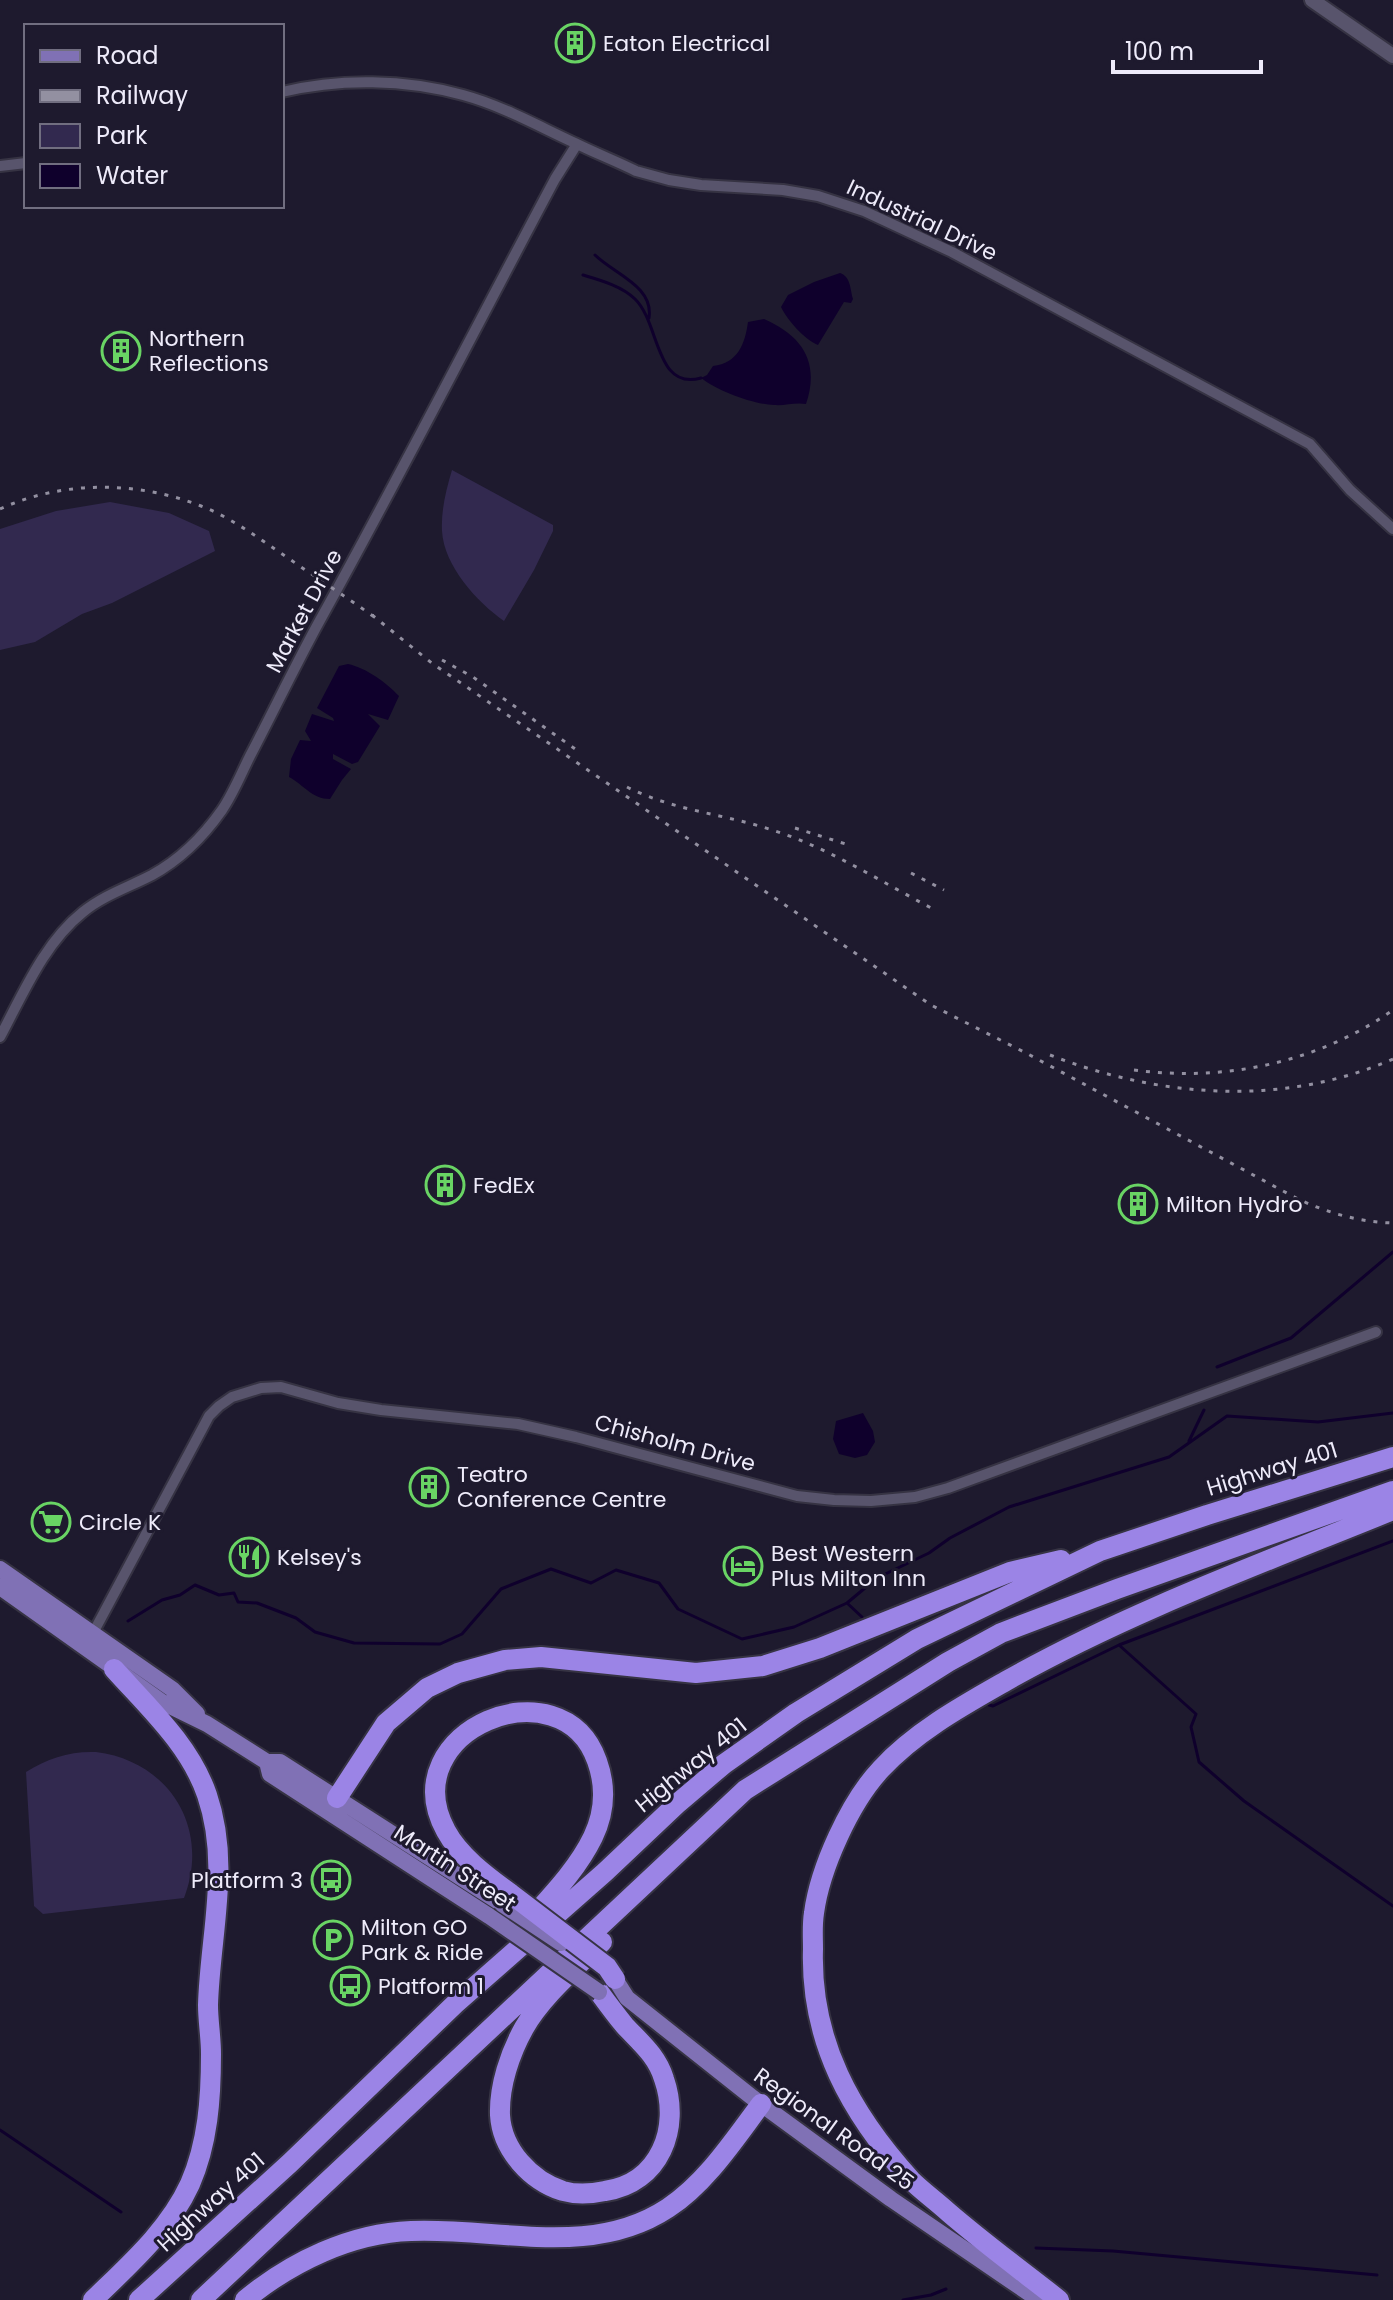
<svg xmlns="http://www.w3.org/2000/svg" width="1393" height="2300" font-family="Poppins,sans-serif">
  <style>
    .green { fill: #32294f }
    .water { fill: #0f002c }
    .lines { fill: none; stroke-linecap: round; stroke-linejoin: round }
    .stream { stroke: #0f002c; stroke-width: 3 }
    .minor-casing { stroke: #363343; stroke-width: 14 }
    .tertiary-casing { stroke: #363343; stroke-width: 18 }
    .primary-casing { stroke: #363343; stroke-width: 20 }
    .motorway-casing { stroke: #363343; stroke-width: 24 }
    .minor { stroke: #58546c; stroke-width: 10 }
    .tertiary { stroke: #58546c; stroke-width: 14 }
    .primary { stroke: #8071b5; stroke-width: 16 }
    .motorway { stroke: #9b84e6; stroke-width: 20 }
    .rail { stroke: #9390a1; stroke-width: 3; stroke-dasharray: 4 8; stroke-linecap: butt }
    .primary-bridge-casing { stroke: #363343; stroke-width: 20; stroke-linecap: butt }
    .motorway-bridge-casing { stroke: #363343; stroke-width: 24; stroke-linecap: butt }
    .primary-bridge { stroke: #8071b5; stroke-width: 16 }
    .motorway-bridge { stroke: #9b84e6; stroke-width: 20 }
    .labels { text-anchor: middle; dominant-baseline: central; stroke-width: 6; stroke-linejoin: round; paint-order: stroke }
    .poi-label { font-size: 22px; fill: #eeebfa; stroke: #1e1a2e; text-anchor: start }
    .street-label { font-size: 22px; fill: #eeebfa; stroke: #1e1a2e }
  </style>
  <rect width="100%" height="100%" fill="#1e1a2e"/>
  <path class="green" d="M452,470L553,525V531L534,570L504,621C477,602 444,566 442,531C441,510 446,490 452,470Z
    M110,502L169,513L209,531L215,551L112,603L82,614L35,642L0,650V529L56,511Z
    M96,1752C169,1761 211,1828 184,1898L43,1914L34,1906L26,1772C48,1758 70,1751 96,1752Z"/>
  <path class="water" d="M840,273C851,277 850,289 853,299L851,303L844,302L818,345C804,339 788,321 781,307L788,295L814,282Z
    M764,319C803,336 820,363 806,404C795,402 785,406 774,405C752,404 718,391 701,378L707,375L713,366C738,363 745,344 748,322Z
    M348,664C366,668 386,682 399,696L388,720L368,714L380,726L358,762L352,764L333,754V759L351,769L342,780L330,799C312,799 304,785 289,777L291,759L300,740L311,741L305,731L312,714L334,721L333,718L317,708L339,666Z
    M863,1413L873,1431L875,1442L867,1455L855,1458L839,1454L833,1439L836,1421Z"/>
  <g class="lines">
    <path class="stream" d="M595,255C614,274 654,286 649,318
      M583,275C600,280 622,286 635,299C660,323 655,391 701,378
      M1217,1367L1291,1338L1393,1252
      M1189,1441L1204,1410
      M847,1603L862,1617
      M128,1621L162,1600L180,1595L195,1585L219,1595L234,1593L238,1602L257,1603L296,1618L315,1632L354,1643L440,1644L462,1634L501,1589L551,1569L591,1583L616,1570L659,1583L678,1609L742,1639L794,1627L847,1603L877,1578L929,1553L950,1538L1009,1507L1169,1457L1227,1416L1318,1422L1393,1413
      M1119,1645L1196,1714L1191,1727L1199,1762L1244,1801L1393,1906
      M989,1705L993,1706L1119,1645L1393,1541
      M0,2130L121,2212
      M1036,2248L1113,2251L1377,2275
      M903,2300L931,2295L946,2289"/>
    <g class="minor-casing">
      <path id="minor" d="M282,92C340,78 405,79 463,95C503,106 538,126 575,143C595,153 616,161 636,171L669,180L701,185L783,190L818,196L864,211L952,252L1310,444L1350,490L1393,529
        M0,166L26,163
        M0,1037C23,994 44,943 83,912C104,895 129,887 152,875C181,859 203,837 222,810C233,794 241,774 250,756C273,712 295,666 319,622C400,476 476,327 555,179L577,144
        M92,1635L209,1416L219,1406L232,1397L261,1388L281,1387L338,1403L381,1410L518,1424L576,1437L797,1496L834,1500L871,1501L915,1497L948,1488L1376,1332"/>
    </g>
    <g class="tertiary-casing">
      <path id="tertiary" d="M1312,0L1393,56"/>
    </g>
    <g class="primary-casing">
      <path id="primary" d="M0,1569L172,1689L197,1714
        M0,1587L162,1702L207,1724L267,1762H280L502,1904
        M267,1762L270,1774L489,1916
        M615,1979L627,1998L753,2098L891,2199L1039,2300"/>
    </g>
    <g class="motorway-casing">
      <path id="motorway" d="M337,1798L386,1723L427,1688L458,1673L505,1660L541,1657L696,1673L763,1666L820,1648L1010,1572L1061,1560
        M511,1894C488,1877 460,1857 446,1831C391,1730 562,1661 597,1761C606,1786 605,1812 593,1837C577,1870 550,1897 526,1924
        M599,1992C607,2003 616,2015 625,2026C641,2043 657,2056 664,2079C681,2128 660,2183 605,2191C591,2194 577,2195 563,2191C531,2181 502,2150 500,2115C499,2086 510,2053 524,2028C543,1995 575,1969 602,1942
        M93,2300C129,2265 169,2230 190,2184C208,2143 211,2098 211,2054C211,2037 208,2021 208,2005C210,1934 231,1865 207,1795C190,1745 148,1707 114,1669
        M139,2300L290,2163L455,2004L605,1872L678,1803L724,1764L796,1713L917,1639L1100,1551L1207,1515L1393,1457
        M201,2300L745,1790L948,1662L1001,1633L1117,1589L1393,1491
        M245,2300C291,2262 351,2233 411,2231C497,2227 591,2259 668,2208C706,2183 734,2140 761,2104
        M1059,2300C1022,2271 984,2243 948,2212C936,2201 922,2191 911,2180C851,2114 810,2041 813,1949C813,1937 812,1925 814,1913C820,1868 850,1802 881,1769C915,1732 962,1706 1006,1681C1128,1612 1263,1563 1393,1510"/>
    </g>
    <use href="#minor" class="minor"/>
    <use href="#tertiary" class="tertiary"/>
    <use href="#primary" class="primary"/>
    <use href="#motorway" class="motorway"/>
    <path class="rail" d="M0,509C63,480 138,481 201,506C232,518 258,538 285,556C317,578 349,599 380,621
      M372,615L433,664L931,1005L1026,1053L1298,1199C1328,1213 1359,1222 1393,1223
      M442,660L473,677L578,751
      M627,787C674,811 726,814 775,831C831,849 883,883 935,910
      M795,828L852,846
      M911,873L944,890
      M1050,1055C1160,1098 1284,1107 1393,1059
      M1134,1070C1225,1082 1317,1063 1393,1010"/>
    <g class="primary-bridge-casing">
      <path id="primary-bridge" d="M502,1904L561,1943
        M489,1916L599,1992"/>
    </g>
    <g class="motorway-bridge-casing">
      <path id="motorway-bridge" d="M511,1894L607,1967L615,1979"/>
    </g>
    <use href="#primary-bridge" class="primary-bridge"/>
    <use href="#motorway-bridge" class="motorway-bridge"/>
  </g>
  <defs>
    <g id="building-ring" transform="scale(2)"><circle r="9.5" fill="#1e1a2e" stroke="#69d464" stroke-width="1.5"/><path d="M-4-6H4V6H1V3H-1V6H-4ZM-2.5-4.3h1.7v1.8h-1.7ZM.8-4.3h1.7v1.8H.8ZM-2.5-1h1.7V.8h-1.7ZM.8-1h1.7V.8H.8Z" fill="#69d464"/></g>
    <g id="supermarket-ring" transform="scale(2)"><circle r="9.5" fill="#1e1a2e" stroke="#69d464" stroke-width="1.5"/><path d="M-6-5.5h2.5l.6 2H6L4.5 2H-2.5L-4.4-4H-6ZM-1.5 3.2a1.3 1.3 0 1 0 .1 0ZM3 3.2a1.3 1.3 0 1 0 .1 0Z" fill="#69d464"/></g>
    <g id="restaurant-ring" transform="scale(2)"><circle r="9.5" fill="#1e1a2e" stroke="#69d464" stroke-width="1.5"/><path d="M-5-6h1v4h1v-4h1v4h1v-4h1v5L-1.5 .5V6h-2V.5L-5-1ZM5-6V6H3V1.5H1.5Q1.5-4 5-6Z" fill="#69d464"/></g>
    <g id="hotel-ring" transform="scale(2)"><circle r="9.5" fill="#1e1a2e" stroke="#69d464" stroke-width="1.5"/><path d="M-6-4.5h1.5V1H6V5H4.5V3h-9V5H-6ZM-4 0a1.8 1.8 0 1 1 3.6 0ZM.5 0V-2.5h3Q6-2.5 6 0Z" fill="#69d464"/></g>
    <g id="bus-ring" transform="scale(2)"><circle r="9.5" fill="#1e1a2e" stroke="#69d464" stroke-width="1.5"/><path d="M-5-6H5V4H4V6H2V4H-2V6H-4V4H-5ZM-3.5-4V0h7V-4ZM-3.5 1.2v1.5H-2V1.2ZM2 1.2v1.5H3.5V1.2Z" fill="#69d464"/></g>
    <g id="parking-ring" transform="scale(2)"><circle r="9.5" fill="#1e1a2e" stroke="#69d464" stroke-width="1.5"/><path d="M-3.5-5.5H1a3.5 3.5 0 0 1 0 7H-1V5.5H-3.5ZM-1-3.4V-.6H.8a1.4 1.4 0 0 0 0-2.8Z" fill="#69d464"/></g>
  </defs>
  <g fill-rule="evenodd">
    <use href="#building-ring" x="575" y="43"/>
    <use href="#building-ring" x="121" y="351"/>
    <use href="#building-ring" x="445" y="1185"/>
    <use href="#building-ring" x="1138" y="1204"/>
    <use href="#building-ring" x="429" y="1487"/>
    <use href="#supermarket-ring" x="51" y="1522"/>
    <use href="#restaurant-ring" x="249" y="1557"/>
    <use href="#hotel-ring" x="743" y="1566"/>
    <use href="#bus-ring" x="331" y="1880"/>
    <use href="#parking-ring" x="333" y="1940"/>
    <use href="#bus-ring" x="350" y="1986"/>
  </g>
  <g class="labels">
    <g class="poi-label">
      <text x="603" y="43">Eaton Electrical</text>
      <text x="149" y="338">Northern<tspan x="149" dy="25">Reflections</tspan></text>
      <text x="473" y="1185">FedEx</text>
      <text x="1166" y="1204">Milton Hydro</text>
      <text x="457" y="1474">Teatro<tspan x="457" dy="25">Conference Centre</tspan></text>
      <text x="79" y="1522">Circle K</text>
      <text x="771" y="1553">Best Western<tspan x="771" dy="25">Plus Milton Inn</tspan></text>
      <text x="277" y="1557">Kelsey's</text>
      <text x="303" y="1880" text-anchor="end">Platform 3</text>
      <text x="361" y="1927">Milton GO<tspan x="361" dy="25">Park &amp; Ride</tspan></text>
      <text x="378" y="1986">Platform 1</text>
    </g>
    <g class="street-label">
      <text transform="translate(922 220) rotate(25)">Industrial Drive</text>
      <text transform="translate(304 611) rotate(-62)">Market Drive</text>
      <text transform="translate(675 1443) rotate(15)">Chisholm Drive</text>
      <text transform="translate(1272 1469) rotate(-17)">Highway 401</text>
      <text transform="translate(691 1765) rotate(-39)">Highway 401</text>
      <text transform="translate(455 1868) rotate(33)">Martin Street</text>
      <text transform="translate(834 2129) rotate(36)">Regional Road 25</text>
      <text transform="translate(211 2202) rotate(-42)">Highway 401</text>
    </g>
  </g>
  <rect x="24" y="24" width="260" height="184" fill="#1e1a2e" stroke="#716e80" stroke-width="2"/>
  <rect x="40" y="50" width="40" height="12" fill="#8071b5" stroke="#716e80" stroke-width="2"/>
  <text x="96" y="64" font-size="24" fill="#eeebfa">Road</text>
  <rect x="40" y="90" width="40" height="12" fill="#9390a1" stroke="#716e80" stroke-width="2"/>
  <text x="96" y="104" font-size="24" fill="#eeebfa">Railway</text>
  <rect x="40" y="124" width="40" height="24" fill="#32294f" stroke="#716e80" stroke-width="2"/>
  <text x="96" y="144" font-size="24" fill="#eeebfa">Park</text>
  <rect x="40" y="164" width="40" height="24" fill="#0f002c" stroke="#716e80" stroke-width="2"/>
  <text x="96" y="184" font-size="24" fill="#eeebfa">Water</text>
  <path d="M1113 60v12h148v-12" fill="none" stroke="#eeebfa" stroke-width="4"/>
  <text x="1125" y="60" font-size="24" fill="#eeebfa" stroke="#1e1a2e" stroke-width="6" paint-order="stroke">100 m</text>
</svg>
